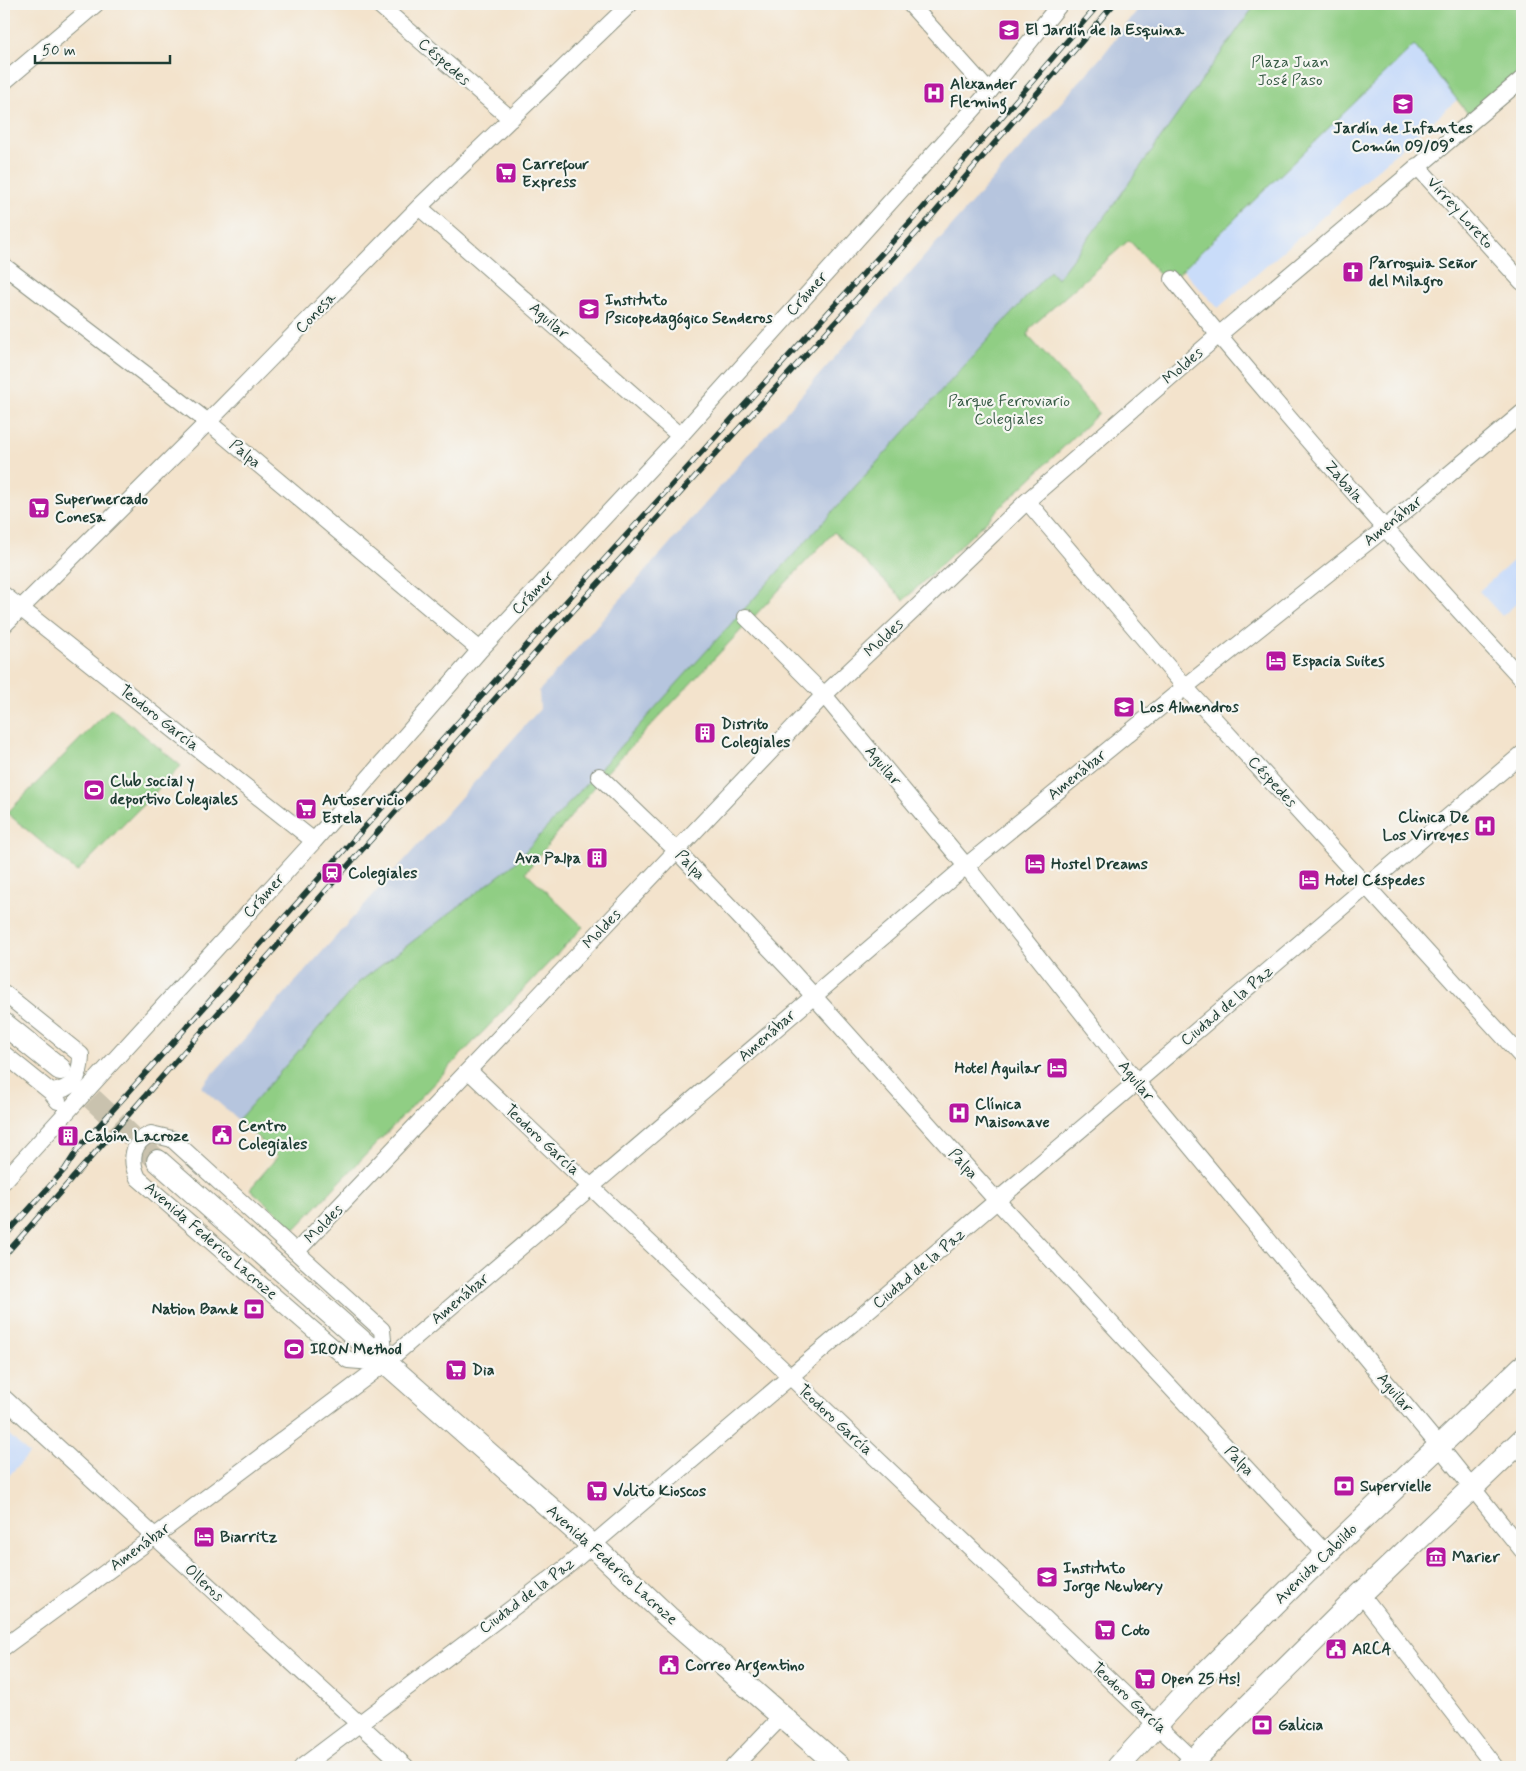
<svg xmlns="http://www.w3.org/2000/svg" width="1526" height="1771" font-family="Mynerve,sans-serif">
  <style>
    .built { fill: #c9dcf9 }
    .industrial { fill: #b6c5de }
    .green { fill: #90ce84; stroke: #58865c }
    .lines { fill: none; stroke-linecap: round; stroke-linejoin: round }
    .secondary-tunnel { stroke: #c9c2ae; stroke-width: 22; stroke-dasharray: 22 11; stroke-linecap: butt }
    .street-casing { stroke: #899080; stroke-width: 18 }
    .secondary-casing { stroke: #899080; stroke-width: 24 }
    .street { stroke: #fff; stroke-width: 16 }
    .secondary { stroke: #fff; stroke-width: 22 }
    .rail-casing { stroke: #1f3d34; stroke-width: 5.5 }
    .rail { stroke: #f6f6f2; stroke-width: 4; stroke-dasharray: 11; stroke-linecap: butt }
    .labels { text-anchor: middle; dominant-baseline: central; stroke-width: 4.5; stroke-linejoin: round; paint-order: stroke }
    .poi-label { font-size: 16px; font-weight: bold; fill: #1f3d34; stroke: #f6f6f2; text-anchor: start }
    .street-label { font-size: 16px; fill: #1f3d34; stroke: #f6f6f2 }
    .park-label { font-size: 16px; fill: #365a44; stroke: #f6f6f2 }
  </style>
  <rect width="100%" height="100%" fill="#f6f6f2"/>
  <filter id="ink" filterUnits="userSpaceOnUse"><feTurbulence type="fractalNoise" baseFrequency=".02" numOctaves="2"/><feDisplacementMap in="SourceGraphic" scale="10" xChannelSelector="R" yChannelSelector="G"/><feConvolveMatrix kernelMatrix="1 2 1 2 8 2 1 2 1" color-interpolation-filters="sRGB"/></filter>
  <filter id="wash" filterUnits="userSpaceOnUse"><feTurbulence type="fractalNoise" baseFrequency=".0096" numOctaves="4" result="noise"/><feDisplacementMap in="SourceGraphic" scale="20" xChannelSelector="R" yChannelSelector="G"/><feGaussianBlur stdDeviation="1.12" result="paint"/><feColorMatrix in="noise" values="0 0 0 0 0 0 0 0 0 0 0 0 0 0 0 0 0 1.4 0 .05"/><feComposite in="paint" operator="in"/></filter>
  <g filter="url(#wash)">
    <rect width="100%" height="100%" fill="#f3e3cc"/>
    <path class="built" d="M1414,45L1457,100L1218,308L1183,270Z
      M1522,553V599L1502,616L1479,591Z
      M4,1430L29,1454L4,1481Z"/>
    <path class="industrial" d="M1142,4H1246L1253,8L1107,214L1057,279L1050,271L513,865L358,983L238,1120L201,1087L540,709L539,691L1103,55Z"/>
    <path class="green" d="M1246,4H1522V79L1473,120L1414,45L1168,284L1129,240L1030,328L1028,336L1099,413L904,600L834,532L605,774L526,872L583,927L295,1229L250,1189L278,1156L238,1120L358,983L513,865L1050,271L1057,279L1107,214L1253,8Z
      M111,708L181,766L77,872L7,813Z"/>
  </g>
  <g filter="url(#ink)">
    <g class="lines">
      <path class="secondary-tunnel" d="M68,1076L158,1161"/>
      <g class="street-casing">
        <path id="street" d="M378,4L511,119
          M910,4L989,92
          M4,82L96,4
          M1417,166L1522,282
          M419,207L680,436
          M4,266L208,422L480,650
          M1173,279C1284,417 1402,549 1522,679
          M1027,501L1185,687L1522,1057
          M4,595L314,841
          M746,617L824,695L966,866L1137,1082L1439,1446L1522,1550
          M4,625L208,422L419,207L630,4
          M599,776L676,850L793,973L998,1202L1326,1554
          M4,993L81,1055C81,1076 73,1090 51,1092
          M4,1054L51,1092L58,1101
          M469,1071L1201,1767
          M151,1134L172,1139L382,1330L385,1363L348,1360L138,1178C130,1161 131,1142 151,1134Z
          M4,1181L314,841L480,650L680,436L989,92L1060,4
          M297,1251L824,695L917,607L1027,501L1228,327L1522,79
          M4,1398L406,1767
          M1361,1594L1495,1767
          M4,1647L154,1537L385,1363L966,866L1185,687L1384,529L1522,413
          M302,1767L564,1569L1522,754
          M733,1767L782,1716"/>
      </g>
      <g class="secondary-casing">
        <path id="secondary" d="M4,1024L60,1069
          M158,1161L592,1545L668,1617L840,1767
          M1118,1767L1193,1685L1307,1572L1522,1367
          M1187,1767L1361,1594L1522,1440"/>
      </g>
      <use href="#street" class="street"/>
      <use href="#secondary" class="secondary"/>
      <g class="rail-casing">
        <path id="rail" d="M4,1237L65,1169L78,1149L544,626L923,208L1099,4
          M4,1256L553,633L931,217L1114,4"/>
      </g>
      <use href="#rail" class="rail"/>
    </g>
  </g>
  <defs>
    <g id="school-square" transform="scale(1.125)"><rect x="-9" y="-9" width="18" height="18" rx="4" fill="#b5179e" stroke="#f6f6f2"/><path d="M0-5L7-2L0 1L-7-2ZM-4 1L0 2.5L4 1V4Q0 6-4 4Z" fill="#fff"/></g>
    <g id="hospital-square" transform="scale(1.125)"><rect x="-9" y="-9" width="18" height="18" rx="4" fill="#b5179e" stroke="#f6f6f2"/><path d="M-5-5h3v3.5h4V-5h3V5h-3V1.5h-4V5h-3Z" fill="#fff"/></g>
    <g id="supermarket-square" transform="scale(1.125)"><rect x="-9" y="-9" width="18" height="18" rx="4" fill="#b5179e" stroke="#f6f6f2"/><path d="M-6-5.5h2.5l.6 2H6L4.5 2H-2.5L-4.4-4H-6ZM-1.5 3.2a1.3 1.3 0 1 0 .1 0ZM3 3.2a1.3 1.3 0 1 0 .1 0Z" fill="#fff"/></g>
    <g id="church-square" transform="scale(1.125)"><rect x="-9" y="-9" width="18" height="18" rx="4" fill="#b5179e" stroke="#f6f6f2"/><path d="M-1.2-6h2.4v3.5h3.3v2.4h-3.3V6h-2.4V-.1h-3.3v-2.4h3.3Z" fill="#fff"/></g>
    <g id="hotel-square" transform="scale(1.125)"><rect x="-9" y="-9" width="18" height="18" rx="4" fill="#b5179e" stroke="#f6f6f2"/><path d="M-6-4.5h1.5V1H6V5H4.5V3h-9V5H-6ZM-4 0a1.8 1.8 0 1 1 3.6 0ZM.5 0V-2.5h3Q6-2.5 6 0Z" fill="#fff"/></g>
    <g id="building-square" transform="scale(1.125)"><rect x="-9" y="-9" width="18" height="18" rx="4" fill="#b5179e" stroke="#f6f6f2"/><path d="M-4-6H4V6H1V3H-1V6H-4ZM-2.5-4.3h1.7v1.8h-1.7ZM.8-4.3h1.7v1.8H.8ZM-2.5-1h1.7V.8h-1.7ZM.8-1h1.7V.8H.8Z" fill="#fff"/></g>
    <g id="stadium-square" transform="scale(1.125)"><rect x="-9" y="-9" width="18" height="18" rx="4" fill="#b5179e" stroke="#f6f6f2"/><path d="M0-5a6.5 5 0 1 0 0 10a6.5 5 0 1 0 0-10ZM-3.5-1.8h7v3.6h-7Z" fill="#fff"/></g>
    <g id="station-square" transform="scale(1.125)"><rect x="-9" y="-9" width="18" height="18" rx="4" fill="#b5179e" stroke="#f6f6f2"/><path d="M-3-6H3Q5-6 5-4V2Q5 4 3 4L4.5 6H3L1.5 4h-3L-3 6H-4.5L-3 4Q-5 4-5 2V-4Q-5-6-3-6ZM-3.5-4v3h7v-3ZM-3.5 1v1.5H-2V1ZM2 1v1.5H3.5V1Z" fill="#fff"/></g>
    <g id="civic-square" transform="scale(1.125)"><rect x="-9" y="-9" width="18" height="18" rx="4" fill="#b5179e" stroke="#f6f6f2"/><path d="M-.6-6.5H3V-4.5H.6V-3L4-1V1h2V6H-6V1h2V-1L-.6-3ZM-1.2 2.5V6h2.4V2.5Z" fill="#fff"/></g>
    <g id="bank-square" transform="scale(1.125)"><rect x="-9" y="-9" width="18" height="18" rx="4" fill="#b5179e" stroke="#f6f6f2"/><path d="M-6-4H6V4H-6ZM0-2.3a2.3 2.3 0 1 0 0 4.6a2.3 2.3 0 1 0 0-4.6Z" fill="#fff"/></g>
    <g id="museum-square" transform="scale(1.125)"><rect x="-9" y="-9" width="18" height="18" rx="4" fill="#b5179e" stroke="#f6f6f2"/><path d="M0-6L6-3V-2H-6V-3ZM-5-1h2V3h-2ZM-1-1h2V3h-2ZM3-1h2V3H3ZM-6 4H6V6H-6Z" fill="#fff"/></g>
  </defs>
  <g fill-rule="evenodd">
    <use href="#school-square" x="1009" y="30"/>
    <use href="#hospital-square" x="934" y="93"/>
    <use href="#school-square" x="1403" y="104"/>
    <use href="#supermarket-square" x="506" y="173"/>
    <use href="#church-square" x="1353" y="272"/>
    <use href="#school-square" x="589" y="309"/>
    <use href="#supermarket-square" x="39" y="508"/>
    <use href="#hotel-square" x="1276" y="661"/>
    <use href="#school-square" x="1124" y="707"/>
    <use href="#building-square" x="705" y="733"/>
    <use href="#stadium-square" x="94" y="790"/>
    <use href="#supermarket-square" x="306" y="809"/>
    <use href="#hospital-square" x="1485" y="826"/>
    <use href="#building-square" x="597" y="858"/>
    <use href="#hotel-square" x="1035" y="864"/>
    <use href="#station-square" x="332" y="873"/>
    <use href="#hotel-square" x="1309" y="880"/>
    <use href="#hotel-square" x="1057" y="1068"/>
    <use href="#hospital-square" x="959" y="1113"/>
    <use href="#civic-square" x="222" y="1135"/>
    <use href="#building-square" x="68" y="1136"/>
    <use href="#bank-square" x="254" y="1309"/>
    <use href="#stadium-square" x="294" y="1349"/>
    <use href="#supermarket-square" x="456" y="1370"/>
    <use href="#bank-square" x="1344" y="1486"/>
    <use href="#supermarket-square" x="597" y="1491"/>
    <use href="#hotel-square" x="204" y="1537"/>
    <use href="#museum-square" x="1436" y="1557"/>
    <use href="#school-square" x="1047" y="1577"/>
    <use href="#supermarket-square" x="1105" y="1630"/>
    <use href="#civic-square" x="1336" y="1649"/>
    <use href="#civic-square" x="669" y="1665"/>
    <use href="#supermarket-square" x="1145" y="1679"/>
    <use href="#bank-square" x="1262" y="1725"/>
  </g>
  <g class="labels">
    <g class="poi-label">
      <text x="1025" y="30">El Jardín de la Esquina</text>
      <text x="950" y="84">Alexander<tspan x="950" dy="18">Fleming</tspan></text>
      <text x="1403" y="128" text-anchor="middle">Jardín de Infantes<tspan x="1403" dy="18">Común 09/09°</tspan></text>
      <text x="522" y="164">Carrefour<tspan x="522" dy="18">Express</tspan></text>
      <text x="1369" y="263">Parroquia Señor<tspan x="1369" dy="18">del Milagro</tspan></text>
      <text x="605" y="300">Instituto<tspan x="605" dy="18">Psicopedagógico Senderos</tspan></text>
      <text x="55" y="499">Supermercado<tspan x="55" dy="18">Conesa</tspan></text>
      <text x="1292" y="661">Espacia Suites</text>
      <text x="1140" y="707">Los Almendros</text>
      <text x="721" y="724">Distrito<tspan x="721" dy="18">Colegiales</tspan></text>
      <text x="110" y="781">Club social y<tspan x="110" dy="18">deportivo Colegiales</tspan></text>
      <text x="322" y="800">Autoservicio<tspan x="322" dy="18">Estela</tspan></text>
      <text x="1469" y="817" text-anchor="end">Clinica De<tspan x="1469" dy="18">Los Virreyes</tspan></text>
      <text x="581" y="858" text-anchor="end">Ava Palpa</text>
      <text x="1051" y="864">Hostel Dreams</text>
      <text x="348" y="873">Colegiales</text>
      <text x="1325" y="880">Hotel Céspedes</text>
      <text x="1041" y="1068" text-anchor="end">Hotel Aguilar</text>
      <text x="975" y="1104">Clínica<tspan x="975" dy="18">Maisonave</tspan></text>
      <text x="238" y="1126">Centro<tspan x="238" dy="18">Colegiales</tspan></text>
      <text x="84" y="1136">Cabin Lacroze</text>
      <text x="238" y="1309" text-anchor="end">Nation Bank</text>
      <text x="310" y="1349">IRON Method</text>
      <text x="472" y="1370">Dia</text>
      <text x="1360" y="1486">Supervielle</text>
      <text x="613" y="1491">Volito Kioscos</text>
      <text x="220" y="1537">Biarritz</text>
      <text x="1452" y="1557">Marier</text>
      <text x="1063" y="1568">Instituto<tspan x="1063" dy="18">Jorge Newbery</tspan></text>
      <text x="1121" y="1630">Coto</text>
      <text x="1352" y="1649">ARCA</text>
      <text x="685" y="1665">Correo Argentino</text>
      <text x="1161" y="1679">Open 25 Hs!</text>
      <text x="1278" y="1725">Galicia</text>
    </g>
    <g class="street-label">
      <text transform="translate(444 62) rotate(41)">Céspedes</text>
      <text transform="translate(1460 213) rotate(48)">Virrey Loreto</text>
      <text transform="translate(807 294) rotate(-48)">Crámer</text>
      <text transform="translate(316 313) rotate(-46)">Conesa</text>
      <text transform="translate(549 321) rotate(41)">Aguilar</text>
      <text transform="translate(1183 366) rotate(-41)">Moldes</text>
      <text transform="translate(245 454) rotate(40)">Palpa</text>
      <text transform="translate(1344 482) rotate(49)">Zabala</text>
      <text transform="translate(1393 521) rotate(-39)">Amenábar</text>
      <text transform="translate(533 593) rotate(-47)">Crámer</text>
      <text transform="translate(884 638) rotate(-44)">Moldes</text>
      <text transform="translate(159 718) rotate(38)">Teodoro García</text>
      <text transform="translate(883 766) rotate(50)">Aguilar</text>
      <text transform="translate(1077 775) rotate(-39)">Amenábar</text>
      <text transform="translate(1272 782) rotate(47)">Céspedes</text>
      <text transform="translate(690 865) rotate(46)">Palpa</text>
      <text transform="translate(264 896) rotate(-48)">Crámer</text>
      <text transform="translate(602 929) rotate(-47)">Moldes</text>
      <text transform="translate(1227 1006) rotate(-40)">Ciudad de la Paz</text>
      <text transform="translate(767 1036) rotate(-41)">Amenábar</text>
      <text transform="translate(1136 1081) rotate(51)">Aguilar</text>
      <text transform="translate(542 1140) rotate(43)">Teodoro García</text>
      <text transform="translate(963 1164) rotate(48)">Palpa</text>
      <text transform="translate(324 1224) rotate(-46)">Moldes</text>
      <text transform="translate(211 1241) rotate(41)">Avenida Federico Lacroze</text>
      <text transform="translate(919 1269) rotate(-40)">Ciudad de la Paz</text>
      <text transform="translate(460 1299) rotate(-40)">Amenábar</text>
      <text transform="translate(1395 1393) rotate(50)">Aguilar</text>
      <text transform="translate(835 1420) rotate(43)">Teodoro García</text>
      <text transform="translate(1239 1461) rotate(47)">Palpa</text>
      <text transform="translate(140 1547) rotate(-36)">Amenábar</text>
      <text transform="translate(1316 1564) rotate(-44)">Avenida Cabildo</text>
      <text transform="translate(612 1565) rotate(42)">Avenida Federico Lacroze</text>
      <text transform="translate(204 1583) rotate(43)">Olleros</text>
      <text transform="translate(527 1596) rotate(-37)">Ciudad de la Paz</text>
      <text transform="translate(1129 1698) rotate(43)">Teodoro García</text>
    </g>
    <g class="park-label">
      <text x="1290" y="62">Plaza Juan<tspan x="1290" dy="18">José Paso</tspan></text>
      <text x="1009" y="401">Parque Ferroviario<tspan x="1009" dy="18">Colegiales</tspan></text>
    </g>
  </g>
  <rect width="1526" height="1771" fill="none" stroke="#f6f6f2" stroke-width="20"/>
  <path d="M35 55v8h135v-8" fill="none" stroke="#1f3d34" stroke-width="2.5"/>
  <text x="42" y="55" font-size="15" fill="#1f3d34" stroke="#f6f6f2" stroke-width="4" paint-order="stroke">50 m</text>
</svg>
